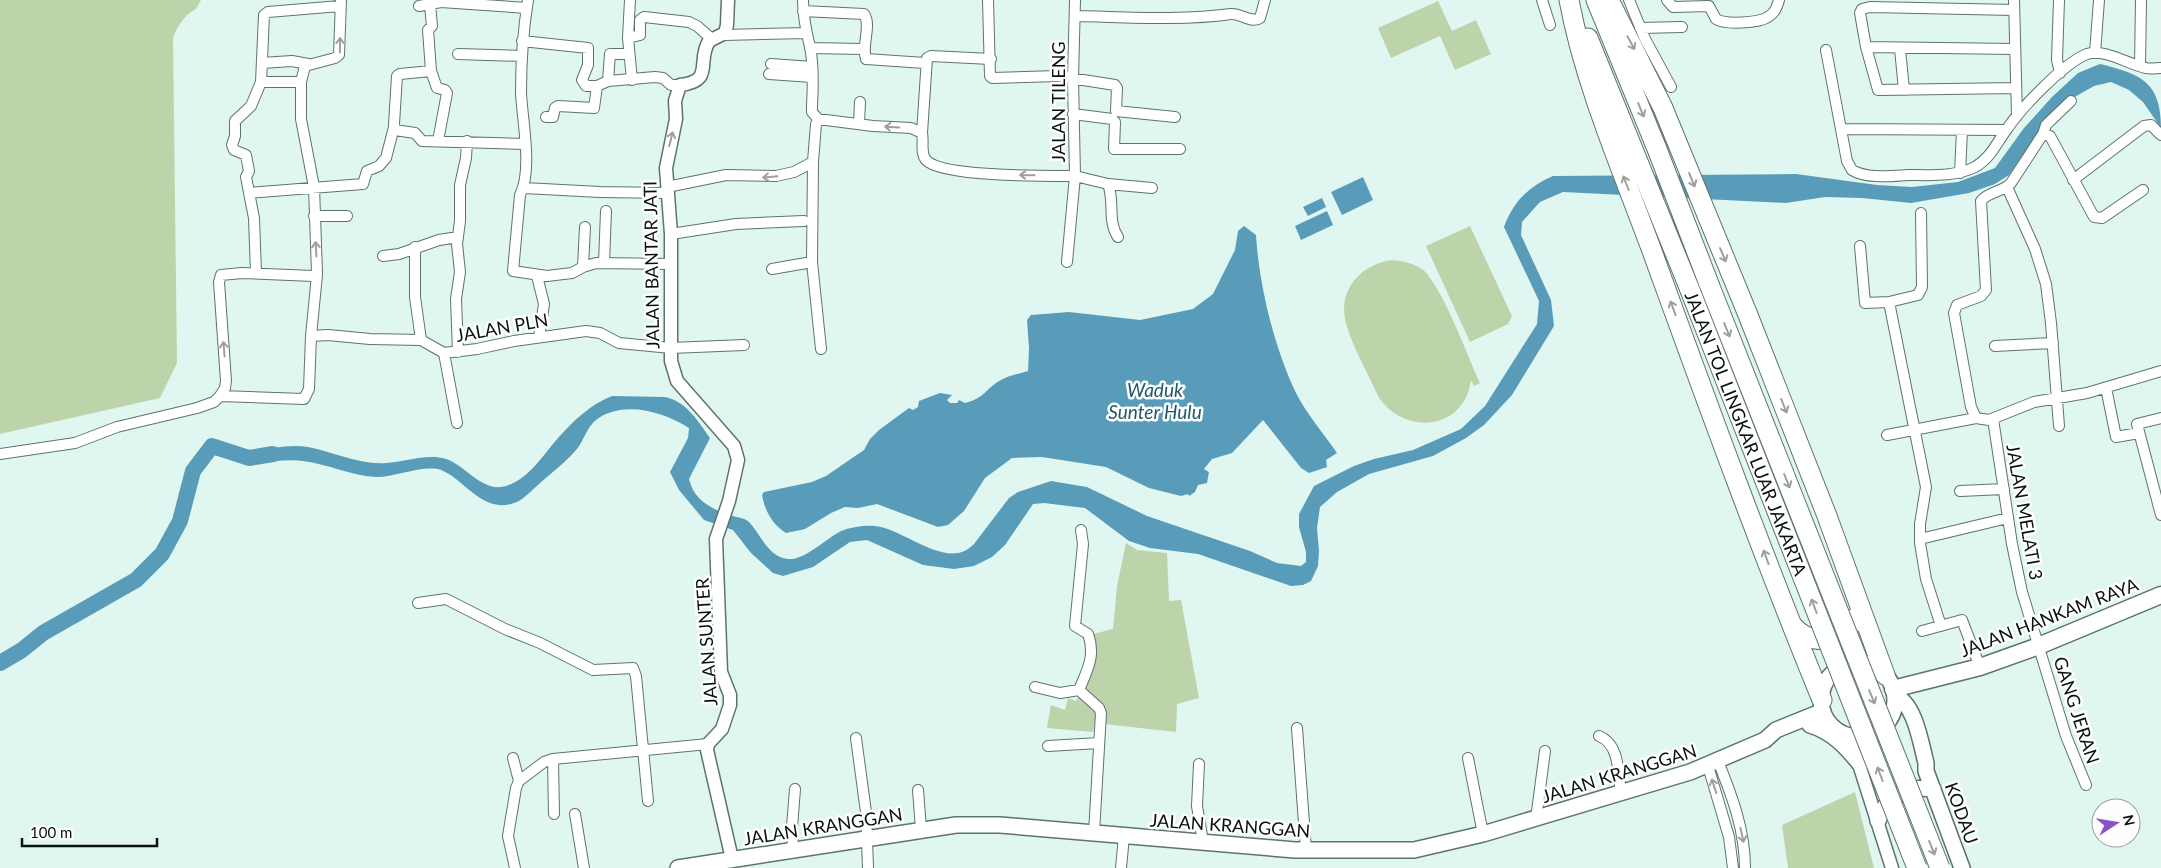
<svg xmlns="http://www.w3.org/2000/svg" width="2161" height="868" font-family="Lato,sans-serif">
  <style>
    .green { fill: #bdd4aa }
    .water { fill: #589cb9 }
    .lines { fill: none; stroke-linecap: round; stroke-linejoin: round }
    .river { stroke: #589cb9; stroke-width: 16 }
    .minor-casing { stroke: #5e736e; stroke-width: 12 }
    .tertiary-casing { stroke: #5e736e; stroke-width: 15 }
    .secondary-casing { stroke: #5e736e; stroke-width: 18 }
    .primary-casing { stroke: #5e736e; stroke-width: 19 }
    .motorway-casing { stroke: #5e736e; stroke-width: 21 }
    .minor { stroke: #fff; stroke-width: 10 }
    .tertiary { stroke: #fff; stroke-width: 12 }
    .secondary { stroke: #fff; stroke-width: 15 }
    .primary { stroke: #fff; stroke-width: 16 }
    .motorway { stroke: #fff; stroke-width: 19 }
    .motorway-bridge-casing { stroke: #5e736e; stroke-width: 21; stroke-linecap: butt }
    .motorway-bridge { stroke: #fff; stroke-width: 19 }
    .oneway { stroke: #9da09f }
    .labels { text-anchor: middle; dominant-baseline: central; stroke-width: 5; stroke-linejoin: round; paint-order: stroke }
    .street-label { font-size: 18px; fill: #09110f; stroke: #fefefe }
    .water-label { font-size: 19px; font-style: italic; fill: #21576d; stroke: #fefefe }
  </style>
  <rect width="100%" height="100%" fill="#e0f7f1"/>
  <path class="green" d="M0,0H201L196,9C185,14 177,27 173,38L177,363L160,398L0,434Z
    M1438,1L1452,31L1476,20L1491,54L1455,70L1440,36L1391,58L1378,28Z
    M1470,226L1512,316L1508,324L1470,342L1426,246Z
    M1392,260C1403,261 1413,263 1422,269C1441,283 1469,359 1480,383L1474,386L1471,380C1465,429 1407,437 1379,398C1369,375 1350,343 1345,319C1339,287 1363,264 1392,260Z
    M1126,543L1137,550L1167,553L1169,601L1181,600L1199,698L1177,704L1176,732L1095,723L1093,732L1047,728L1051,705L1065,710L1068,698L1076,701L1089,676L1093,634L1113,629L1117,586Z
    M1855,792L1874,868H1788L1782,825Z"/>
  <path class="water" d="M2100,64C2141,74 2161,82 2161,128L2143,102L2129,90L2111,82L2094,86L2071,99L2047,121L2009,175L1995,184L1969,193L1911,203L1862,198L1825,197L1786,203L1563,192L1540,202L1522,222L1521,235L1551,300L1554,326L1512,395L1484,425L1466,438L1433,456L1369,474L1337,492L1320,507L1317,528L1319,551L1318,566L1311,581L1303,585L1291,586L1198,554L1150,548L1129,541L1085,508L1044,503L1033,504L1005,545L992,557L974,566L954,569L923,565L867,540L850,542L813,567L783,576L773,573L751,553L733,530L704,520L679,490L670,472L688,438L689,428C663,411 622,400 596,420C587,427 584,440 577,449C566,462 551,473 538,485C532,490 524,499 517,502C483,516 465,479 441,470C425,464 395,477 377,477C351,476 328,464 303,461C287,459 270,462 254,464L251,451C270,449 289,444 308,447C334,452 359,465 386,463C405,462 427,453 446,459C467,466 482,493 506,486C529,479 543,455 558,438C573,421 591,404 612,396L665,397C686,401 698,421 710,438L689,479C694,501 713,510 733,516C740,518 745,518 750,523C761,535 768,557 788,559C804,561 827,538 841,531C851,527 864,525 875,526C905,529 948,572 974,544L1009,498L1018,492L1051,481L1087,487L1147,516L1250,551L1277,563L1301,566L1306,562V552L1299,527V514L1314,486L1354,466L1374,459L1413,450L1461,429L1485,406L1537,324L1539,301L1504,227C1513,202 1529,186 1553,176L1796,174L1877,185L1912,187L1958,182L1995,168L2024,128L2052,97L2078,73Z
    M1363,177L1373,200L1342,215L1331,192Z
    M1322,198L1326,207L1308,216L1303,207Z
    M1327,211L1333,225L1301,240L1295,226Z
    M1244,226L1256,235C1259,285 1274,347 1296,393C1306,413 1324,434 1337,453L1326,460L1327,467L1309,473L1301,468L1263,420L1232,453L1212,459L1204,469L1209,472L1207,483L1198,485L1195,492L1189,496L1188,494L1181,496L1149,488L1106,467L1042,457L1012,458L985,478L964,511L948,525L938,527L877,504L858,508L845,507L831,513L805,529L786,533C772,524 765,511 762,495L764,492L812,482L826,476L864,450L870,439L879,430L909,408L913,410L918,407L919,401L940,393L952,395L947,400L950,403H957L959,400L965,403C985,398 986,388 1001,380C1009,375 1019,374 1028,371L1029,348L1027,320L1031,315L1069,312L1140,320L1193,309L1213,294L1235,250L1238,231Z"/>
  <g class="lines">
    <path class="river" d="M0,663L22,650L43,633L136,580L162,554L180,521L193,471L212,446L249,458L273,454"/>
    <g class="minor-casing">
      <path id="minor" d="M528,0C523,31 521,61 521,92C522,120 533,170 520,195L513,271L547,276L572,273L583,267L596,263L671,264
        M630,0L628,38L632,80
        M803,0C803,16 806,31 810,47C814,66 813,88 812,106V112L819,120
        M988,0L990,76L992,78L1058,76L1115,85L1117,88L1116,111L1175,117
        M1542,0L1550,25
        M1629,0L1645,39L1671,87
        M1667,0L1673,7L1709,6L1716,19C1725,25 1759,23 1768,17C1775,13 1777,7 1779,0
        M2014,0L2017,116
        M2059,0L2057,60L2060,73
        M430,5L432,26L428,30L431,71L437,88L445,90L447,93L438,141
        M419,6L441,2L527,8
        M2014,10L1870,7L1862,9L1860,13L1866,47L1878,90L2016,88
        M803,11L864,14C872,25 861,46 866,59L925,63
        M1076,16C1127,17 1180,21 1231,14C1241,13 1251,24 1260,18L1265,0
        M1640,28L1682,27
        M724,35L806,33
        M628,38L640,35V20L644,17L689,22L697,26L712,39
        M522,41L588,48V65L582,80L586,86H597L608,81L655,77L663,78L671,85H680
        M1866,47L2015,49
        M810,48L864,49
        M1900,49L1904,90
        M1826,50L1847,161L1852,170C1867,179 1891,176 1908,175C1930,175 1955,177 1975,167C1991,158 1997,142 2007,129C2021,108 2064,63 2087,54C2104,48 2130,65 2146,68C2150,69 2156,68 2161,68
        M2095,53L2099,0
        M458,54L522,56
        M262,63L292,61L308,64
        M771,64L812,67
        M2140,66L2141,0
        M431,71L400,74L397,76L394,124L395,130L415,133L422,141L525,144
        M769,74L812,77
        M608,81L610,54H629
        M261,82H301
        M1073,114L1112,119L1115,122L1114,149H1180
        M546,117H553L555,108L558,106L594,108L597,86
        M859,124L860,102
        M1841,129L2006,130
        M922,133L927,58L931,56L991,59
        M2043,134L2046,125L2071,101
        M813,162L812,262L821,349
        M1960,173L1962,130
        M2073,180L2144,126L2151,125L2161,135
        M1108,184C1115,202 1107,221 1118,237
        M667,187L726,175L776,176L794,172L813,162L816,124L819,120H826L873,126L911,128L922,133C924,141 920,153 926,160C941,177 1049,176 1075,176L1073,79L1075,0
        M2007,187L2035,249L2046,284L2051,323L2059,426
        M524,188L600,192L667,193
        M2143,190L2102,218L2094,217L2050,136L2043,134L2011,183C2003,192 1989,191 1981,201L1986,290L1981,296L1957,305L1954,313L1971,407L1976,418L1989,420L2034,402L2087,393L2161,371
        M249,193L363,184L367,171L379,166L386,158L394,127
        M314,216H347
        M671,234L736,224L804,221
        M1860,246L1865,303L1889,302L1918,295L1922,287L1921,213
        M415,247V297L421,340
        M383,256L399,254L439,240L458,237
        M1067,262L1075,176L1108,184L1152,188
        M604,263L606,211
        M583,267L585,227
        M772,269L812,262
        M256,273L254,218L246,177L249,171L246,155L234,150L232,145L235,136V121L251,106L261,82L264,15L268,12L340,6
        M537,276L544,304L539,337
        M1889,302L1926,487L1920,524V543L1926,579L1941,626
        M311,336L328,335L370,339L421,340L444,353L477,349L514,341L586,331L600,333L619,343L671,348L744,345
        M1995,346L2053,343
        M458,352L456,299L460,272L457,244L460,221V185L466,158L467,141
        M444,353L457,423
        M2106,388L2116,437L2139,433
        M220,396L225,388L226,381L219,282L221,275L242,273L313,276L317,273L314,187L301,119V82L305,66L335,58L339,55L341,0
        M2161,418L2137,424L2161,515
        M1993,419L2012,544L2022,592L2066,736L2086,785
        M1887,435L1976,418
        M0,454L75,443L117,427L197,408L214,402L220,396L304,399L309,389L311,336L317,275
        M1960,491L2004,489
        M1081,530L1083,544L1075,626L1088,634C1096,655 1087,671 1079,690L1099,708L1101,713L1094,833
        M1920,539L2008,518
        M418,603L446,599L505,629L540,643L593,670L633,668L636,676L648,801
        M1922,631L1962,620L1980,667
        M1035,687L1060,693L1079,690
        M1297,728L1306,850
        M1599,736C1620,744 1618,774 1621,793
        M856,738L866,812L868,868
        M1048,746L1099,743
        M513,758L519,781
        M1468,758L1483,834
        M1718,761C1732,796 1745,830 1745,868
        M1199,764L1197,806L1203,842
        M1708,766L1729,837L1733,868
        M918,790L921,829
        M554,814L553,759L708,744
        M575,814L584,868
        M1536,819L1545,751
        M793,850L792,827L795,789
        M515,868L508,836L516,788L519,781L544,762L553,759
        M1121,868L1124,836"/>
    </g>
    <g class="tertiary-casing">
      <path id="tertiary" d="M728,0L727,25L725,33L709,41C696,62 715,81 680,85L675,101L676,119L666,168L671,234V361L677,381L734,446L738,460L729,501L716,539L721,672L730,695V705L722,729L708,744L707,750L732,859
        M1850,736L1892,868"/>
    </g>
    <g class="secondary-casing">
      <path id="secondary" d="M1821 700a37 37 0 1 1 74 0a37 37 0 1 1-74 0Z
        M1895,696C1915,703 1921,744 1926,763V771L1962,868
        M1810,725C1833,732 1846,747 1860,764
        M1878,821C1886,796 1907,785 1933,789
        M678,868L956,825H1000L1295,850H1414L1483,834L1690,772L1765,740L1776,730L1823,711"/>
    </g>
    <g class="primary-casing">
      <path id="primary" d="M1893,689L1980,667L2036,647L2161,595"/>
    </g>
    <g class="motorway-casing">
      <path id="motorway" d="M1569,0C1586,90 1625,176 1656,262C1709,408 1763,556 1822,700
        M1596,0L1657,149L1709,284
        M1609,0L1663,108L1748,315L1827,516L1885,675
        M1588,38L1690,290
        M1792,625C1810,647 1843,644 1855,618"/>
    </g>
    <use href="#minor" class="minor"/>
    <use href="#tertiary" class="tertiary"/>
    <use href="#secondary" class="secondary"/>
    <use href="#primary" class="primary"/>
    <use href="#motorway" class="motorway"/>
    <g class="motorway-bridge-casing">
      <g id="motorway-bridge">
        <path d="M1709,284L1940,868"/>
        <path id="s1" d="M1690,290L1917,868"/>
      </g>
    </g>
    <use href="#motorway-bridge" class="motorway-bridge"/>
  </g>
  <defs><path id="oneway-shaft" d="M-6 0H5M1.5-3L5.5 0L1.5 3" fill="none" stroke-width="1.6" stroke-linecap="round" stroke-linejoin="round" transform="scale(1.25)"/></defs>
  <g class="oneway">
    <use href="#oneway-shaft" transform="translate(1631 43) rotate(62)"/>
    <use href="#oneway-shaft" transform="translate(340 45) rotate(-89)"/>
    <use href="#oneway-shaft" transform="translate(1641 110) rotate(68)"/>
    <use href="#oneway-shaft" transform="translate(892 127) rotate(-177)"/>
    <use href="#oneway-shaft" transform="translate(671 139) rotate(-76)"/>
    <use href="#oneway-shaft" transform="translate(1027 175) rotate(-179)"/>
    <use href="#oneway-shaft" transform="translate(770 177) rotate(175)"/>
    <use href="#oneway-shaft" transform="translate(1692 180) rotate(68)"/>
    <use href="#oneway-shaft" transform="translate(1626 183) rotate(-111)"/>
    <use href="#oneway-shaft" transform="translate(316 249) rotate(-93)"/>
    <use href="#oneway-shaft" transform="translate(1723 255) rotate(67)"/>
    <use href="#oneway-shaft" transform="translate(1673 308) rotate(-110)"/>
    <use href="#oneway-shaft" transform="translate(1727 330) rotate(68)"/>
    <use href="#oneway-shaft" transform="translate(224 349) rotate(-94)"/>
    <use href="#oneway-shaft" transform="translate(1784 406) rotate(68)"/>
    <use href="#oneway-shaft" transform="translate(1787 481) rotate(68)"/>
    <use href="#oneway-shaft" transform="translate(1766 557) rotate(-110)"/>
    <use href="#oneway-shaft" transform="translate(1814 606) rotate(-111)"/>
    <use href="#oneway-shaft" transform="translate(1872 697) rotate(68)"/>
    <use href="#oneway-shaft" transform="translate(1880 774) rotate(-111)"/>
    <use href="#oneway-shaft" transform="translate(1714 786) rotate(-108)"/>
    <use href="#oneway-shaft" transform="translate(1742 835) rotate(78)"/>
    <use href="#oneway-shaft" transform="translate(1932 848) rotate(68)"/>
  </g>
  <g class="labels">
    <g class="street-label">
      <text transform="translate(1058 102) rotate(-90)">JALAN TILENG</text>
      <text transform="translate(651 265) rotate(-91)">JALAN BANTAR JATI</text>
      <text transform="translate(502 327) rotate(-10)">JALAN PLN</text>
      <text stroke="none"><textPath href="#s1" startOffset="154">JALAN TOL LINGKAR LUAR JAKARTA</textPath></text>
      <text transform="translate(2025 512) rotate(80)">JALAN MELATI 3</text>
      <text transform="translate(2049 617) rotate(-21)">JALAN HANKAM RAYA</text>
      <text transform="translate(706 642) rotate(-94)">JALAN SUNTER</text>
      <text transform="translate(2077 710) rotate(72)">GANG JERAN</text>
      <text transform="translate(1619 773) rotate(-17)">JALAN KRANGGAN</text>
      <text transform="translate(1962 813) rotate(70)">KODAU</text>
      <text transform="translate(1230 825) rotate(4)">JALAN KRANGGAN</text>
      <text transform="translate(823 826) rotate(-9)">JALAN KRANGGAN</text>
    </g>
    <g class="water-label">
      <text x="1155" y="389">Waduk<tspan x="1155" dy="22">Sunter Hulu</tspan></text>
    </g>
  </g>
  <g transform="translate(2116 823) rotate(78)"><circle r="24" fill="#fefefe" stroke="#9c9f9e"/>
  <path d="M0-4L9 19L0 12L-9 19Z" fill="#8653cb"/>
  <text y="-8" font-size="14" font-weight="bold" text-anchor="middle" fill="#09110f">N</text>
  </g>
  <path d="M22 838v8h135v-8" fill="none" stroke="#09110f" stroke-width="2.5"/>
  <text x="30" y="838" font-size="15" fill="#09110f" stroke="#fefefe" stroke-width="4" paint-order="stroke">100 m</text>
</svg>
